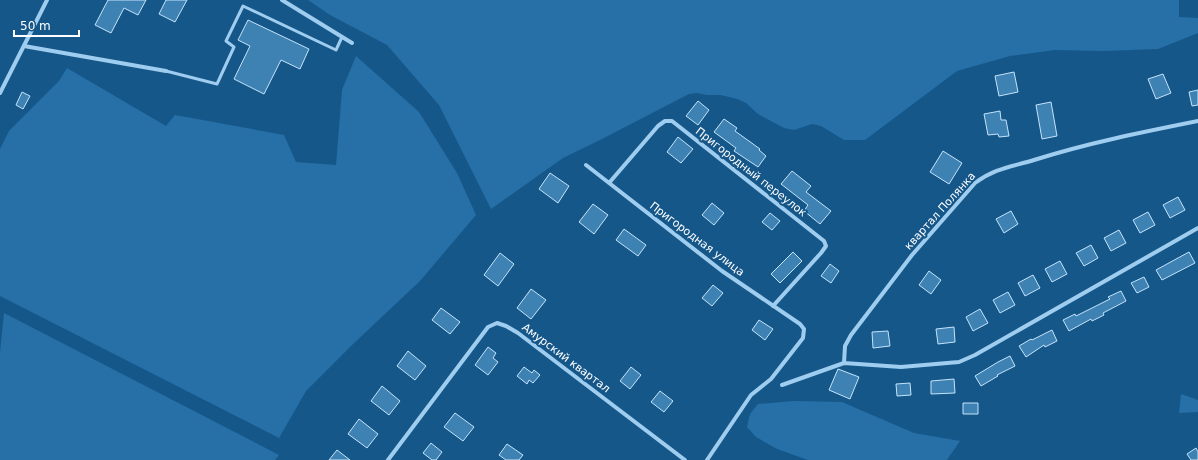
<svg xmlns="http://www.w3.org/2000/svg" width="1198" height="460" font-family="'DejaVu Sans',sans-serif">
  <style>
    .green { fill: #2670a7 }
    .building { fill: #3e81b3; stroke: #c5e4fb }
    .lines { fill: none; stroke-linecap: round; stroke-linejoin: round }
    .lane { stroke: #9fcdef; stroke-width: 3 }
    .street { stroke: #9fcdef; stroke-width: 4 }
    .labels { text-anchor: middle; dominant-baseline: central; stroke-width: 4; stroke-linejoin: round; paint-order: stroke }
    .street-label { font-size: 11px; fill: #fff; stroke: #16578a }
  </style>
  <rect width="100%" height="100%" fill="#16578a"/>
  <path class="green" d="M308,0H1179V17L1198,18V33L1158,49L1104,51L1055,50L1010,56L957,71L865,140H844L821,126L812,124L794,130L784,128L758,114L746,103L737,99L721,95H707L697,93L689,94L600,140L563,158L491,209L439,105L387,45L330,15Z
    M356,56L419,112L457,173L476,215L420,281L351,346L306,391L279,438L0,296V149L9,131L59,81L67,68L166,126L175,115L284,135L296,162L336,165L342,90Z
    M4,313L279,455L275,460H0V353Z
    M1181,394L1198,400V412L1179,413Z
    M794,401L842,402L914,433L960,441L947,460H808L777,449L756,437L747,427L750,414L758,404Z"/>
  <path class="building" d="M108,0H146L138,15L124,8L111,33L95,25Z
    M166,0H187L175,22L159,14Z
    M248,20L309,49L300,69L281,60L264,94L234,79L250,46L238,40Z
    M1014,72L1018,92L999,96L995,76Z
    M1163,74L1171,93L1156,99L1148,79Z
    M1198,90V105L1192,106L1189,92Z
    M22,92L30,96L23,109L16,105Z
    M698,101L709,110L698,125L686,116Z
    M1051,102L1057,136L1042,139L1036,105Z
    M1000,111L1001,120H1006L1009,136L999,137L998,134L988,135L984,114Z
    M724,119L737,128L735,131L760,149L759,150L766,156L758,167L734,151L736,148L714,132Z
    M678,137L693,149L681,163L667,152Z
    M943,151L962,163L949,184L930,172Z
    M792,171L811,186L806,192L831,211L820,224L804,211L808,205L781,184Z
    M550,173L569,186L558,203L539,189Z
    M1178,197L1185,210L1170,218L1163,205Z
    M712,203L724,213L714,225L702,215Z
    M593,204L608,215L594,234L579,222Z
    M1011,211L1018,224L1004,233L996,219Z
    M1148,212L1155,225L1140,233L1133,220Z
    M770,213L780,221L772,230L762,222Z
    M624,229L646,245L638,256L616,240Z
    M1119,230L1126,243L1111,251L1104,238Z
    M1091,245L1098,258L1084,266L1076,253Z
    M793,252L802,261L780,283L771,274Z
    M1189,252L1195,263L1162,280L1156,270Z
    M500,253L514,264L498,286L484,275Z
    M1060,261L1067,274L1052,282L1045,269Z
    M830,264L839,271L831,283L821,276Z
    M929,271L941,280L931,294L919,285Z
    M1033,275L1040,288L1025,296L1018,283Z
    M1144,277L1149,287L1137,293L1131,283Z
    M713,285L723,293L712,306L702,298Z
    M531,289L546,300L531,319L517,308Z
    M1121,291L1126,301L1103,313L1104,315L1092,321L1091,319L1069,331L1063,320L1075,314L1076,316L1110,299L1108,297Z
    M1008,292L1015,305L1000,313L993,300Z
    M441,308L460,322L450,334L432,320Z
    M980,309L988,323L973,331L966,317Z
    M759,320L773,329L765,340L752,330Z
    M954,327L955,342L938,344L936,329Z
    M1052,330L1057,341L1045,347L1044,345L1026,357L1019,346L1031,339L1032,340Z
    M888,331L890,346L873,348L872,332Z
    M488,347L496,353L493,358L498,362L488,375L475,365Z
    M408,351L426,366L415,380L397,366Z
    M1010,356L1015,366L997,375L998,376L981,386L975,376L998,362Z
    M524,367L532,373L534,370L540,375L533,383L529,380L527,384L517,376Z
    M631,367L641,375L630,389L620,381Z
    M838,369L859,377L850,399L829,390Z
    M954,379L955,393L931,394V381Z
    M910,383L911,395L897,396L896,384Z
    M382,386L400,401L389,415L371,401Z
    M660,391L673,401L664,412L651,402Z
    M963,403H978V414H963Z
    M455,413L474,427L463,441L444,427Z
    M359,419L378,434L367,448L348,434Z
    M431,443L442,452L436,460H432L423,453Z
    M507,444L523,455L519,460H506L499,455Z
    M1196,448L1198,452V460H1191L1187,454Z
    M337,450L350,460H329Z"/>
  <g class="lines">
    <path class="lane" d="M166,71L217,84L234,47L226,41L243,6L336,50L342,37"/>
    <path class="street" d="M282,0L352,43
      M24,46L166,71
      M0,93L47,0
      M586,165L722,271L800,324L804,329L803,338L771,379L751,395L707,460
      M609,183L658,126L665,121H672L824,241L826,246L821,253L773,306
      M844,363L845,346L851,335L912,255L975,183C995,168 1011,167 1034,160C1088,143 1143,132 1198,121
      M782,385L844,363L901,367L959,362L975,355L1198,228
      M388,460L488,327L497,323L506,326L518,333L685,460"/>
  </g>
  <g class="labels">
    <g class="street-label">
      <text transform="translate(751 172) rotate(38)">Пригородный переулок</text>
      <text transform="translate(940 211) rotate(-48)">квартал Полянка</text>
      <text transform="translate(697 239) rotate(37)">Пригородная улица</text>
      <text transform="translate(566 358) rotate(37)">Амурский квартал</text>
    </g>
  </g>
  <path d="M14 30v6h65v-6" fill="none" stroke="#ffffff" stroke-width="2"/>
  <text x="20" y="30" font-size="12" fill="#ffffff" stroke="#16578a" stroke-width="3" paint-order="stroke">50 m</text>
</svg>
